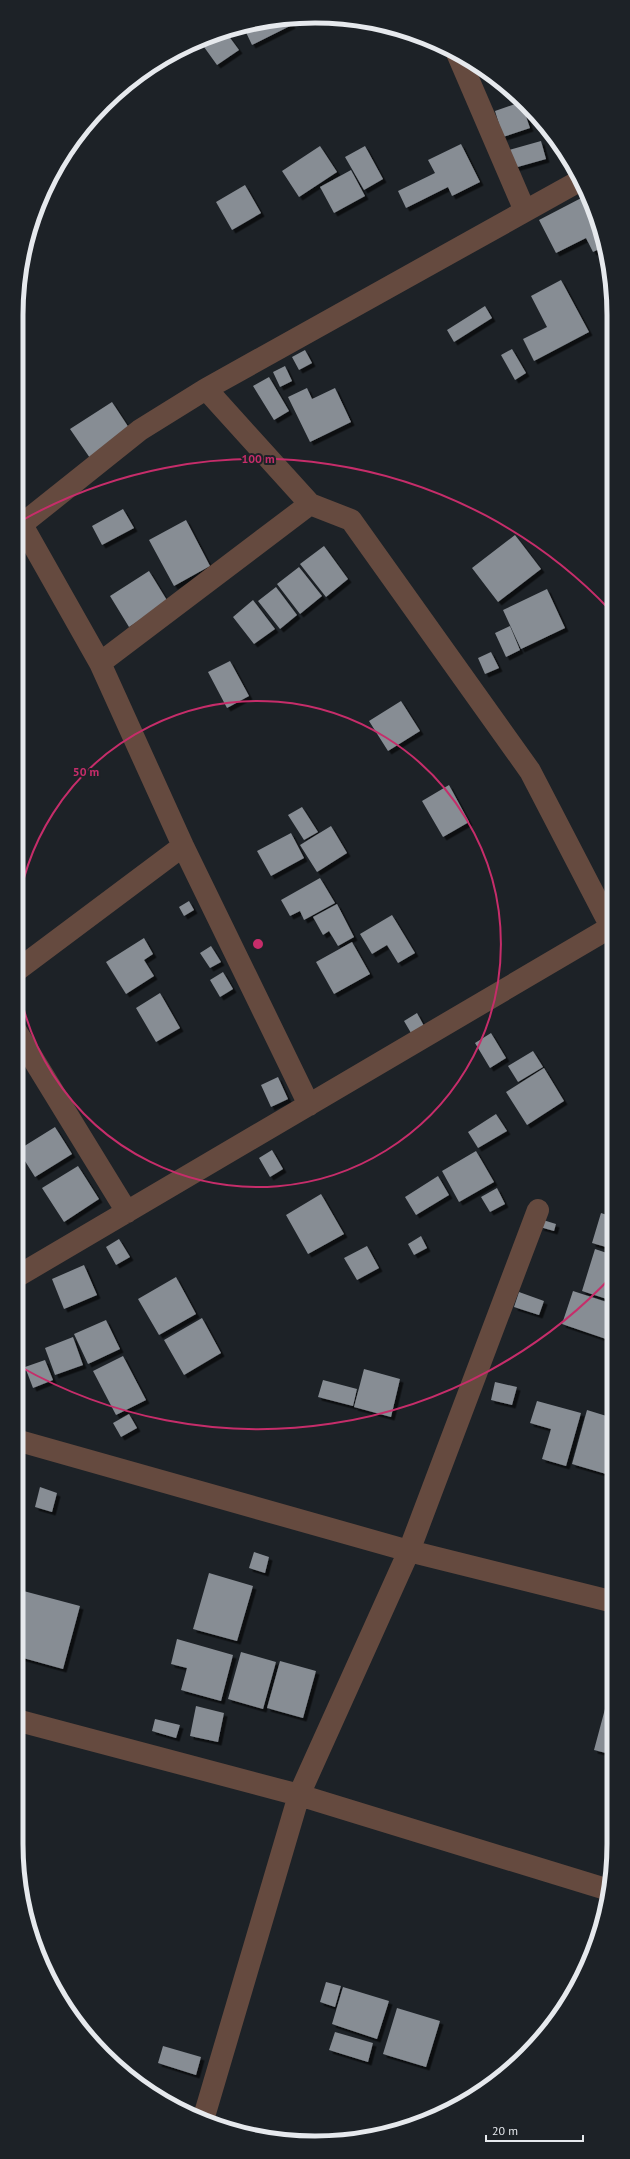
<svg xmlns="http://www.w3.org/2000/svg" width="630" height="2159" font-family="'PT Sans',sans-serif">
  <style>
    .building { fill: #878d94; filter: url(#shadow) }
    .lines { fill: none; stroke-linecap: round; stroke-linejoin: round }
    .street { stroke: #654a3f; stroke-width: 22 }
    .ring { fill: none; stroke: #c62d6a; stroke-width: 2 }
    .rim { fill: none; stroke: #e6e9ed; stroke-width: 5 }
    .centre { fill: #c62d6a; stroke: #1d2227; stroke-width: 2 }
    .ring-label { font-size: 12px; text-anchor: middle; font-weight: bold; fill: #c62d6a; stroke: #1d2227; stroke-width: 4; stroke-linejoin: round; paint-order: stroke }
  </style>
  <defs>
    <filter id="shadow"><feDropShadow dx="3.5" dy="3.5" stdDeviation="0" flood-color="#0009"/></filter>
  </defs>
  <rect width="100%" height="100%" fill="#1d2227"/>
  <path class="building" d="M289,19L292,25L252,45L243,26L256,22Z
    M225,31L239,50L217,65L199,40Z
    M521,102L530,128L503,137L495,111Z
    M530,110L540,118L542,121L534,124Z
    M541,141L546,159L514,168L509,150Z
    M461,144L480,182L452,196L448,187L406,208L398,191L435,173L428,160Z
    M320,146L337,172L299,197L282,171Z
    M365,146L383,179L364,190L345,157Z
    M351,170L365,196L334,213L320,187Z
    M245,185L261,213L232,230L216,202Z
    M587,195L603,247L593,252L586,238L556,253L539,220Z
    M561,280L589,332L534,361L523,339L547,327L531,296Z
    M485,306L492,318L454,342L447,330Z
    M512,349L526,373L515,380L501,355Z
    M305,350L312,363L299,370L292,357Z
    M285,366L292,381L280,387L273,372Z
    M269,377L289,411L274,420L253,386Z
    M307,388L312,399L335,388L351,422L310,442L288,397Z
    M112,402L131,431L90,458L70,429Z
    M123,509L134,528L102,545L92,526Z
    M186,520L210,566L174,586L149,540Z
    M515,535L541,569L498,602L472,568Z
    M324,546L348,579L326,597L300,564Z
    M299,567L322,596L300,614L277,584Z
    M149,571L168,602L129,627L110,596Z
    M276,587L297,615L280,629L258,601Z
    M547,589L565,628L521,649L503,610Z
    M253,600L275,629L254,644L233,617Z
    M510,626L520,650L506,657L495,633Z
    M491,652L499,668L485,674L478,658Z
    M230,661L249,696L227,708L208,672Z
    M401,701L420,731L388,751L369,721Z
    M449,785L469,822L443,837L422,801Z
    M302,807L318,832L304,840L288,815Z
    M331,826L347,853L317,872L300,845Z
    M291,833L304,858L271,876L257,851Z
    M320,878L335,903L304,920L300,911L290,916L281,900Z
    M189,901L194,910L184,916L179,907Z
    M337,904L354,937L338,946L329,931L323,935L313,917Z
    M392,915L415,953L398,963L387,945L372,954L360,934Z
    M144,938L153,954L144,960L154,976L126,994L106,962Z
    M352,942L370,974L334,994L316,962Z
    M211,946L221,962L210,968L200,953Z
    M223,972L233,989L220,997L210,980Z
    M160,993L180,1028L156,1042L136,1008Z
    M417,1013L424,1026L411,1033L404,1021Z
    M491,1033L506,1058L490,1068L475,1043Z
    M533,1051L543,1067L518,1082L508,1066Z
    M544,1068L564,1101L527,1125L506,1092Z
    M278,1077L288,1099L271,1107L261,1085Z
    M496,1114L507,1131L478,1148L468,1132Z
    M55,1127L72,1154L35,1177L18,1150Z
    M272,1150L283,1169L270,1177L259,1158Z
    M476,1151L494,1182L459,1202L442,1171Z
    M78,1166L99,1199L64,1222L42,1188Z
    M438,1176L449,1195L416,1215L405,1197Z
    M497,1188L505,1204L490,1212L481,1197Z
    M321,1194L344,1234L308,1254L286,1215Z
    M601,1213L613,1217V1249L592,1243Z
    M543,1220L556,1224L554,1231L540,1227Z
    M421,1236L427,1248L414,1255L408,1244Z
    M119,1239L130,1257L116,1265L106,1247Z
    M367,1246L379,1268L357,1280L344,1258Z
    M595,1249L613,1255V1301L582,1291Z
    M84,1265L97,1295L64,1309L52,1279Z
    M176,1277L196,1314L159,1335L138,1299Z
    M573,1291L613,1304V1327L609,1340L562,1324Z
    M519,1292L544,1301L539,1315L514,1307Z
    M202,1318L221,1353L184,1375L164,1340Z
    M106,1320L120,1349L88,1364L74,1334Z
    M73,1337L83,1365L55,1375L45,1348Z
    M123,1356L146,1400L116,1415L93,1371Z
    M45,1360L53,1380L33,1388L25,1367Z
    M364,1369L400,1379L391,1417L354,1407Z
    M323,1380L357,1389L353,1406L318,1397Z
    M495,1382L517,1387L512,1405L491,1400Z
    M537,1401L581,1413L566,1466L542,1459L551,1429L530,1423Z
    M587,1410L613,1418V1476L572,1464Z
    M129,1414L137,1428L121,1437L113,1423Z
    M40,1487L57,1493L52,1512L35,1507Z
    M254,1552L269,1557L265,1573L249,1568Z
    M209,1573L253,1586L237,1641L193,1629Z
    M16,1589L80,1606L63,1669L16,1656Z
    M177,1639L233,1655L221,1701L181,1690L187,1668L171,1664Z
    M241,1652L276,1662L263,1709L228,1699Z
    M280,1661L316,1671L303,1718L267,1708Z
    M196,1706L224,1713L218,1742L190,1736Z
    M605,1709L614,1712V1755L594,1750Z
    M155,1719L180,1725L176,1738L152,1731Z
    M326,1982L341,1986L335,2007L320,2002Z
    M343,1987L389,2001L377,2039L332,2024Z
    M397,2008L440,2021L426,2067L383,2054Z
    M335,2032L373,2043L368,2062L329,2050Z
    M163,2046L201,2057L196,2075L158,2063Z"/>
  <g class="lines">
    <path class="street" d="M457,53L525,211
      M22,525L100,663L183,846L309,1105
      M16,529L140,430L206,389L581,180
      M100,663L310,504
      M16,971L183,846
      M16,1031L127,1212
      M16,1277L611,927L530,771L351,520L310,504L206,389
      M16,1440L409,1551L614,1602
      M16,1720L299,1795L609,1890
      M203,2120L299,1795L409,1551L538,1210"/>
  </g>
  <g class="ring">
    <path d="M16 921A243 243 0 1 1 16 967"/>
    <path d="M613 1275A485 485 0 0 1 19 1366M19 522A485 485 0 0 1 610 610"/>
  </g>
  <path d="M0 0H630V2159H0ZM315 23H315A292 292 0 0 1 607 315V1844A292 292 0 0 1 315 2136H315A292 292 0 0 1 23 1844V315A292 292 0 0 1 315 23Z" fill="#1d2227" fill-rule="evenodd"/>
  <path class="rim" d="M315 23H315A292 292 0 0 1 607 315V1844A292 292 0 0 1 315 2136H315A292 292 0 0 1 23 1844V315A292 292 0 0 1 315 23Z"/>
  <circle cx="258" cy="944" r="6" class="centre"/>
  <g class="ring-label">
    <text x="258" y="463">100 m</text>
    <text x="86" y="776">50 m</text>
  </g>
  <path d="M486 2135v6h97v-6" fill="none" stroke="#e6e9ed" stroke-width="2"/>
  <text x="492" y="2135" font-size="12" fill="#e6e9ed" stroke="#1d2227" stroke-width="3" paint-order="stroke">20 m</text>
</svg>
